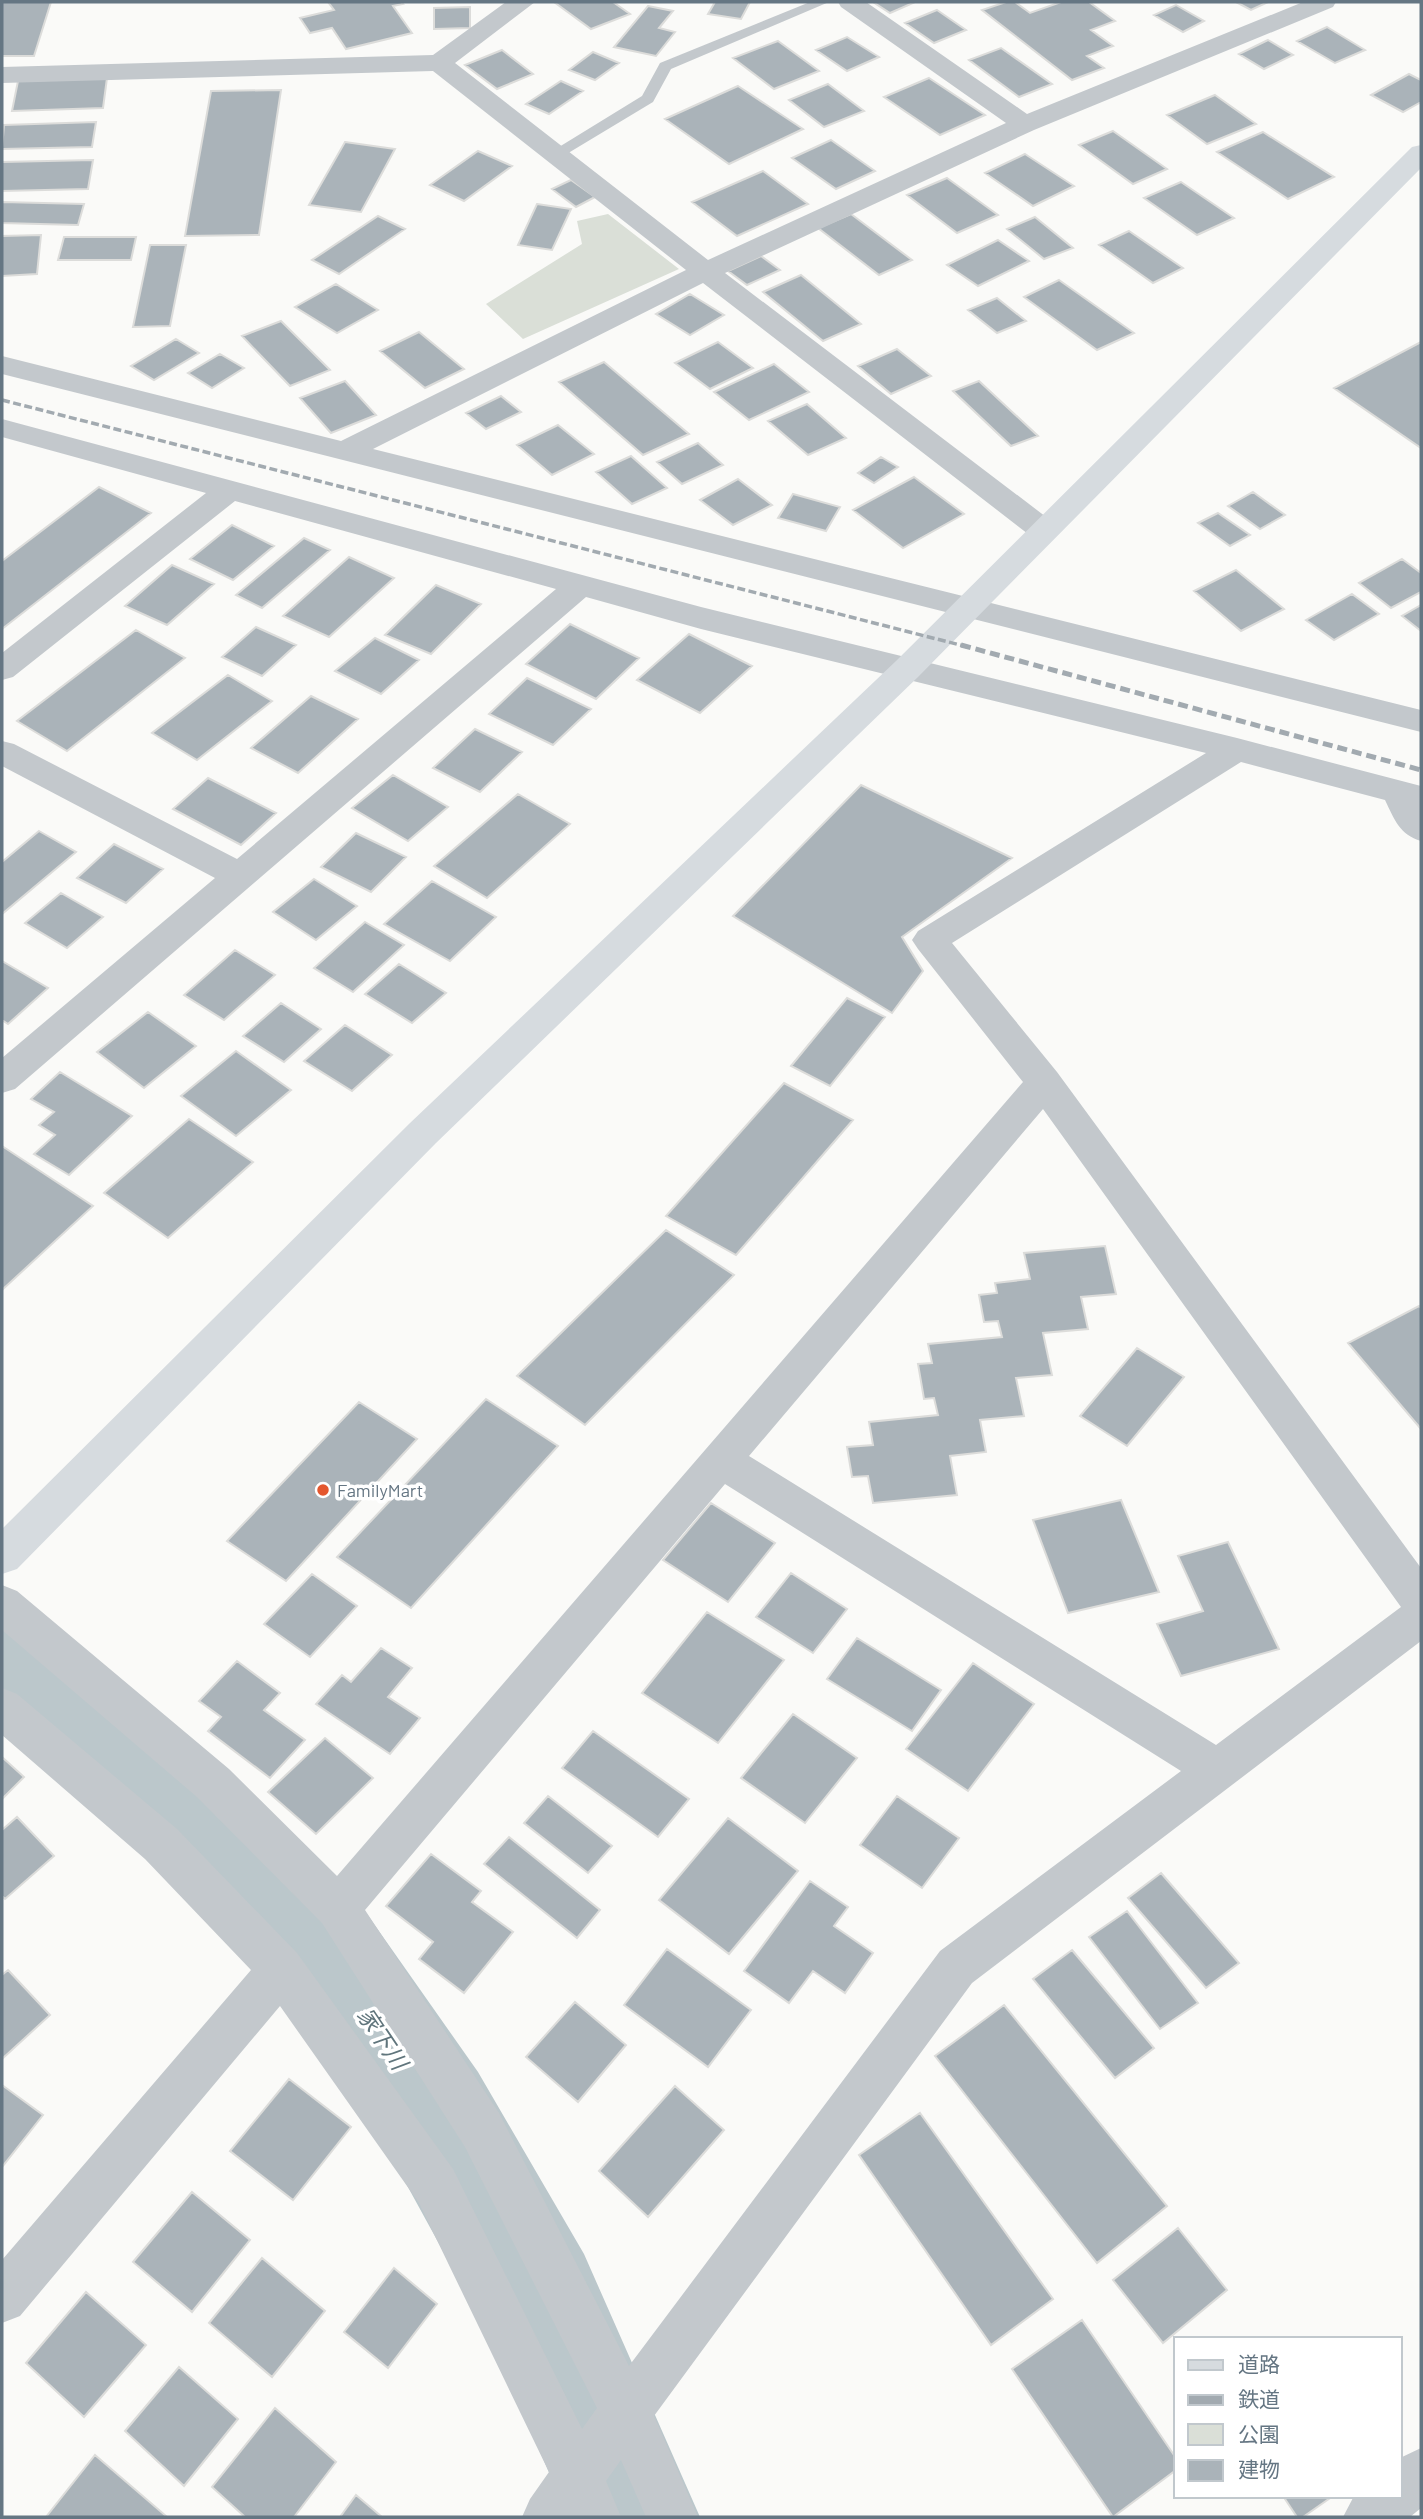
<svg xmlns="http://www.w3.org/2000/svg" width="1423" height="2519" font-family="Barlow,'Noto Sans JP',sans-serif">
  <style>
    .green { fill: #dadfd7 }
    .lines { fill: none; stroke-linecap: round; stroke-linejoin: round }
    .river { fill: #bbc7cb; fill-rule: evenodd }
    .building { fill: #aab3b9; stroke: #dcdcda; stroke-width: 2 }
    .lane { fill: #c3c8cc; fill-rule: evenodd }
    .street { fill: #c3c8cc; fill-rule: evenodd }
    .secondary { fill: #d6dbdf; fill-rule: evenodd }
    .rail-far1 { stroke: #a2aab0; stroke-width: 3.5; stroke-dasharray: 8 3.5; stroke-linecap: butt }
    .rail { stroke: #a2aab0; stroke-width: 5; stroke-dasharray: 10 5; stroke-linecap: butt }
    .poi-dot { fill: #e4572e; stroke: #fff; stroke-width: 2.5 }
    .labels { text-anchor: middle; dominant-baseline: central; stroke-width: 7; stroke-linejoin: round; paint-order: stroke }
    .poi-label { font-size: 18px; fill: #657683; stroke: #fff; text-anchor: start }
    .near-water-label { font-size: 23px; font-style: italic; fill: #60757c; stroke: #fff }
  </style>
  <rect width="100%" height="100%" fill="#fafaf8"/>
  <path class="green" d="M608,214L679,269L523,339L486,304L582,244L577,221Z"/>
  <g class="lines">
    <path class="river" d="M2,1609L40,1623L203,1750L362,1907L478,2072L584,2254L700,2517H568L494,2344L392,2158L280,1987L123,1824L2,1724Z"/>
  </g>
  <path class="building" d="M2,2H51L34,56H2Z
    M328,2H401L403,4L393,6L412,33L346,49L332,28L310,33L300,18L334,10Z
    M554,2H613L630,14L591,29Z
    M715,2H750L741,19L708,14Z
    M873,2H911L913,3L890,13Z
    M1006,2H1015L1030,13L1061,2H1089L1115,21L1091,30L1113,46L1087,56L1104,68L1072,80L982,10Z
    M1236,2H1268L1251,10Z
    M1176,5L1204,21L1183,32L1154,15Z
    M648,6L673,11L659,28L675,32L656,56L614,47Z
    M470,7V28L434,29V8Z
    M937,10L966,30L934,43L905,23Z
    M1327,27L1365,50L1335,63L1297,41Z
    M847,37L879,57L847,71L816,50Z
    M1268,40L1293,55L1264,69L1239,54Z
    M778,41L819,71L774,89L733,58Z
    M1001,48L1052,84L1019,97L969,60Z
    M502,50L533,74L497,89L465,65Z
    M593,52L619,63L595,80L569,70Z
    M1409,74L1421,80V102L1403,112L1371,95Z
    M107,78L103,108L12,111L18,81Z
    M929,78L985,115L940,135L884,97Z
    M561,81L583,91L549,114L526,104Z
    M828,84L864,111L824,127L789,100Z
    M738,86L803,129L729,164L665,119Z
    M281,90L259,235L185,236L211,91Z
    M1215,95L1256,124L1207,144L1167,115Z
    M96,122L92,147L2,149L4,125Z
    M1113,131L1167,169L1133,184L1079,145Z
    M1263,132L1334,177L1288,199L1217,152Z
    M831,140L875,171L836,189L792,158Z
    M345,142L395,149L361,212L309,205Z
    M478,151L512,166L464,201L430,185Z
    M1025,154L1074,186L1033,206L985,173Z
    M93,160L88,189L2,191V162Z
    M763,171L808,204L737,236L692,202Z
    M947,178L998,215L957,233L907,195Z
    M571,180L595,197L576,207L552,189Z
    M1181,182L1234,218L1197,235L1144,198Z
    M2,202L84,204L78,225L2,223Z
    M537,204L571,209L552,250L518,245Z
    M851,214L912,260L879,275L818,228Z
    M378,216L405,229L339,274L312,260Z
    M1035,217L1073,248L1044,259L1007,229Z
    M1129,231L1183,268L1153,283L1099,245Z
    M41,235L37,274L2,276V236Z
    M64,237H136L131,260H58Z
    M998,240L1029,261L978,286L947,265Z
    M150,245H186L170,326L133,327Z
    M761,256L780,270L747,285L728,271Z
    M801,275L861,324L823,341L763,292Z
    M1059,280L1134,333L1097,350L1024,297Z
    M336,284L378,310L337,333L295,307Z
    M690,294L724,315L690,335L656,314Z
    M997,298L1026,321L997,333L968,310Z
    M281,321L330,370L290,386L242,336Z
    M419,332L464,369L425,388L380,351Z
    M176,339L199,353L154,380L131,366Z
    M718,342L753,368L710,389L675,363Z
    M1421,342V448L1334,388Z
    M897,349L931,376L891,394L858,366Z
    M220,354L244,368L212,388L188,373Z
    M604,362L689,434L643,455L559,382Z
    M774,364L809,392L749,420L714,392Z
    M345,381L376,415L331,433L300,398Z
    M979,381L1038,436L1011,446L953,391Z
    M501,396L521,412L486,429L466,413Z
    M807,404L846,438L808,455L768,421Z
    M558,425L594,454L552,475L517,445Z
    M698,443L723,465L682,484L657,462Z
    M631,456L667,488L632,504L596,472Z
    M881,457L898,467L874,483L858,473Z
    M914,477L964,514L903,548L853,510Z
    M738,479L772,505L733,525L700,500Z
    M99,487L151,513L2,629V561Z
    M1253,492L1285,515L1260,529L1228,506Z
    M793,494L840,507L826,531L778,518Z
    M1218,513L1250,535L1230,546L1198,523Z
    M232,525L274,546L233,580L190,559Z
    M304,538L330,550L262,608L236,595Z
    M349,557L394,578L329,637L283,616Z
    M1402,559L1421,573V592L1391,608L1359,583Z
    M172,565L214,584L167,625L125,606Z
    M1236,570L1284,609L1241,631L1194,591Z
    M436,585L481,604L431,654L385,635Z
    M1352,594L1379,614L1334,640L1306,620Z
    M1421,605V631L1402,616Z
    M570,624L639,658L596,699L526,664Z
    M256,627L296,645L262,676L222,657Z
    M136,630L185,658L67,751L17,721Z
    M689,634L752,666L700,713L637,680Z
    M375,638L419,660L381,694L335,671Z
    M228,675L272,701L197,760L152,733Z
    M527,678L591,709L553,745L489,714Z
    M311,696L358,719L298,773L251,748Z
    M475,729L522,752L480,792L433,768Z
    M393,775L448,807L408,841L352,808Z
    M208,778L276,813L241,845L173,809Z
    M861,785L1012,858L902,937L923,971L892,1013L733,916Z
    M518,794L570,824L487,898L434,866Z
    M39,831L76,852L2,914V862Z
    M356,833L406,857L371,892L321,867Z
    M114,844L163,869L126,903L77,878Z
    M314,879L357,906L316,940L273,912Z
    M432,881L496,917L450,961L384,924Z
    M61,893L103,917L67,948L25,923Z
    M365,922L404,945L353,992L314,968Z
    M235,950L275,975L224,1020L184,995Z
    M2,961L48,988L8,1024L2,1020Z
    M399,964L446,993L412,1023L365,994Z
    M847,998L885,1017L830,1086L791,1066Z
    M281,1003L321,1029L284,1062L243,1036Z
    M148,1012L196,1046L144,1088L97,1052Z
    M345,1025L392,1055L352,1091L304,1061Z
    M236,1051L291,1090L236,1136L181,1096Z
    M60,1072L132,1116L69,1175L34,1154L55,1135L39,1125L54,1112L31,1099Z
    M784,1083L853,1120L736,1255L666,1216Z
    M189,1119L253,1162L168,1238L104,1193Z
    M2,1146L93,1206L2,1290Z
    M666,1230L734,1275L585,1425L517,1376Z
    M1105,1246L1116,1294L1081,1297L1088,1329L1043,1333L1052,1375L1016,1378L1024,1416L980,1420L986,1452L950,1456L957,1495L873,1503L868,1476L852,1477L847,1447L873,1445L869,1422L938,1415L934,1398L924,1399L918,1364L932,1363L928,1344L1002,1337L998,1321L984,1322L979,1295L997,1293L995,1283L1030,1279L1024,1253Z
    M1419,1306L1421,1308V1429L1348,1343Z
    M1137,1348L1184,1377L1127,1446L1080,1416Z
    M486,1399L558,1446L411,1608L337,1557Z
    M359,1402L417,1439L286,1581L227,1541Z
    M1121,1500L1159,1592L1068,1613L1033,1520Z
    M711,1503L775,1543L728,1602L663,1560Z
    M1228,1542L1279,1649L1181,1676L1157,1624L1203,1611L1178,1556Z
    M791,1573L847,1609L813,1653L756,1617Z
    M312,1574L357,1606L310,1657L264,1624Z
    M707,1612L784,1660L718,1743L642,1693Z
    M857,1638L941,1690L912,1731L827,1679Z
    M381,1648L412,1668L388,1697L420,1718L390,1754L316,1704L342,1675L351,1682Z
    M237,1661L280,1693L264,1710L305,1740L270,1778L208,1731L221,1717L199,1701Z
    M973,1663L1034,1704L968,1791L906,1749Z
    M793,1714L857,1758L805,1823L741,1778Z
    M593,1731L689,1799L658,1837L562,1768Z
    M325,1738L373,1778L316,1834L268,1792Z
    M2,1757L24,1777L2,1799Z
    M548,1796L612,1846L588,1873L524,1823Z
    M897,1796L959,1838L922,1888L860,1845Z
    M17,1817L54,1856L5,1899L2,1896V1830Z
    M728,1818L798,1871L729,1954L659,1900Z
    M509,1837L600,1910L577,1938L484,1864Z
    M431,1854L481,1891L472,1902L513,1932L464,1993L419,1959L433,1942L386,1906Z
    M1161,1873L1239,1963L1206,1988L1128,1898Z
    M810,1881L848,1907L834,1926L873,1953L845,1993L813,1971L789,2003L744,1971Z
    M1127,1911L1198,2003L1160,2029L1089,1937Z
    M667,1949L751,2010L708,2067L624,2005Z
    M1072,1950L1154,2048L1115,2078L1033,1979Z
    M8,1970L50,2015L2,2059V1975Z
    M575,2002L626,2045L578,2102L526,2057Z
    M1004,2005L1167,2206L1097,2263L935,2056Z
    M289,2079L351,2127L293,2200L230,2151Z
    M2,2085L43,2115L2,2167Z
    M675,2086L724,2130L648,2217L599,2171Z
    M920,2113L1053,2299L991,2345L859,2155Z
    M192,2192L250,2240L192,2312L133,2262Z
    M1178,2228L1227,2290L1163,2343L1113,2280Z
    M262,2258L325,2311L272,2377L209,2323Z
    M394,2268L437,2304L388,2368L344,2332Z
    M86,2292L146,2345L84,2417L26,2363Z
    M1082,2320L1176,2458V2470L1113,2517L1012,2369Z
    M179,2367L238,2419L184,2486L125,2431Z
    M275,2408L336,2462L294,2517H245L212,2487Z
    M95,2455L166,2516L165,2517H46Z
    M356,2495L382,2517H340Z
    M1283,2496H1333L1303,2517H1297Z"/>
  <g class="lines">
    <path class="lane" d="M810,2H829L671,69L653,102L560,158L554,160L546,155L642,96L660,63Z"/>
    <path class="street" d="M506,2H535L455,63L708,260L1006,123L841,7L838,2H866L1027,114L1303,2H1336L1333,7L1034,130L725,273L1054,523L1058,530L1054,537L1043,540L1032,537L703,283L373,449L1421,710V732L2,374V356L341,441L686,270L433,71L2,83V67L433,55Z
      M2,419L701,607L1237,738L1421,786V841C1400,835 1394,819 1385,800L1241,762L952,943L1057,1072L1421,1568V1641L972,1983L654,2416L698,2517H646L621,2460L606,2481L621,2517H522L530,2499L549,2472L419,2203L280,2006L20,2316L2,2323V2260L251,1970L145,1859L2,1735V1688L17,1694L177,1829L297,1953L453,2169L582,2429L597,2408L465,2147L322,1923L197,1797L2,1630V1585L17,1591L229,1769L337,1876L1023,1082L918,949L912,940L918,931L1206,753L701,629L586,597L15,1089L2,1093V1058L215,878L2,766V741L14,744L237,859L556,589L235,501L13,677L2,680V653L206,493L2,437ZM1043,1109L1401,1607L1216,1745L749,1456ZM725,1484L1181,1771L940,1951L629,2366L499,2113L365,1910Z
      M1421,2448V2508L1410,2517H1343L1354,2496H1400V2458Z"/>
    <path class="secondary" d="M1421,145V168L918,677L436,1143L17,1569L2,1574V1529L410,1123L896,661L1412,147Z"/>
    <path class="rail-far1" d="M2,400L968,647"/>
    <path class="rail" d="M961,645L1421,770"/>
  </g>
  <circle class="poi-dot" cx="323" cy="1490" r="7"/>
  <g class="labels">
    <g class="poi-label">
      <text x="337" y="1490">FamilyMart</text>
    </g>
    <g class="near-water-label">
      <text transform="translate(383 2038) rotate(56)">家下川</text>
    </g>
  </g>
  <rect width="1423" height="2519" fill="none" stroke="#657683" stroke-width="7"/>
  <rect x="1174" y="2337" width="228" height="161" fill="#ffffff" stroke="#c1c8cd" stroke-width="2"/>
  <rect x="1188" y="2360" width="35" height="10" fill="#d6dbdf" stroke="#c1c8cd" stroke-width="2"/>
  <text x="1238" y="2372" font-size="21" fill="#657683">道路</text>
  <rect x="1188" y="2395" width="35" height="10" fill="#a2aab0" stroke="#c1c8cd" stroke-width="2"/>
  <text x="1238" y="2407" font-size="21" fill="#657683">鉄道</text>
  <rect x="1188" y="2424" width="35" height="21" fill="#dadfd7" stroke="#c1c8cd" stroke-width="2"/>
  <text x="1238" y="2442" font-size="21" fill="#657683">公園</text>
  <rect x="1188" y="2460" width="35" height="21" fill="#aab3b9" stroke="#c1c8cd" stroke-width="2"/>
  <text x="1238" y="2477" font-size="21" fill="#657683">建物</text>
</svg>
